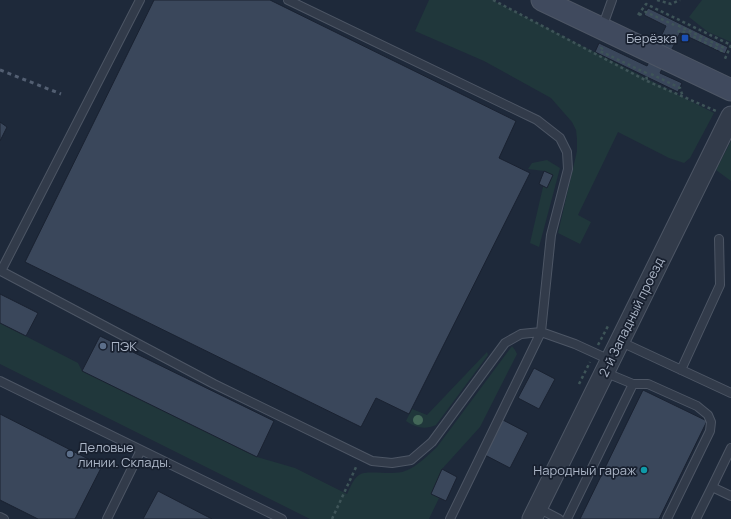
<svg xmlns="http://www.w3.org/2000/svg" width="731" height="519" font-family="Manrope,sans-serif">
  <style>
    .green { fill: #20373b }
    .building { fill: #3a475b; stroke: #1a2231 }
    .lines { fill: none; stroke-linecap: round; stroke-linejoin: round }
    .service-casing { stroke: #4d5665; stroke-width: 10 }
    .tertiary-casing { stroke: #4d5665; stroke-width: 21 }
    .secondary-casing { stroke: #4d5665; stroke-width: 23 }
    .path { stroke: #3e5458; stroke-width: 2.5; stroke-dasharray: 3 3; stroke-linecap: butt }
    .service { stroke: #323b4a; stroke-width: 8 }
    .tertiary { stroke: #323b4a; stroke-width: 19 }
    .secondary { stroke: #404a5e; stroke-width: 21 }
    .rail { stroke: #535f72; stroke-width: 3; stroke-dasharray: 4 4; stroke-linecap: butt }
    .tree { fill: #436758 }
    .transit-dot { fill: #1a4fb4; stroke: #18202f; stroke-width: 1.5 }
    .service-dot { fill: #5c6f8a; stroke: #18202f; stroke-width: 1.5 }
    .culture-dot { fill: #0f9aa8; stroke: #18202f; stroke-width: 1.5 }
    .labels { text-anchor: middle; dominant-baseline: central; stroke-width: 3.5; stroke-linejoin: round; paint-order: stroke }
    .poi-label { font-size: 13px; fill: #acb6c7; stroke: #18202f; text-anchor: end }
    .street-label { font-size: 13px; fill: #acb6c7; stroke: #18202f }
  </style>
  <rect width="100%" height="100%" fill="#1e293a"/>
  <path class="green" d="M429,0H492L714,113L690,158L684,163L669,158L618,132L578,215L591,222L580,244L558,233L577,151V139L576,130L572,122L551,98L484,61L415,31Z
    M702,0H731V42L708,32L689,17Z
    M731,141V181L716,170Z
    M547,160L560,168L539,247L530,243L543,187H547L553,175L544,171L528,169L532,163Z
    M0,323L78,363L82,371L257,457L295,468L347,494C350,488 353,479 359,475C366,469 394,476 405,471C418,466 427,456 437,447L512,346L515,350L517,354L480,427L442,469L431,494L439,498L429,519H310L0,364Z
    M487,352L488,355L436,425C425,430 416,428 406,421L412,409L427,415Z"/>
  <path class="building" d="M154,0H270L516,121L499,158L530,173L409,414L376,398L361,427L25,262Z
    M648,8L728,47L725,54L680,33L660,73L682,83L678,92L595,52L599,43L647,66L666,26L644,15Z
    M0,122L7,127L0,141Z
    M544,171L553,175L547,188L539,184Z
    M0,294L38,313L26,336L0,323Z
    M100,336L274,421L257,457L82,371Z
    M534,368L555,379L539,409L518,398Z
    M643,390L707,421L659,519H580Z
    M0,414L102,466L75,519H38L0,500Z
    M501,419L528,433L510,468L483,454Z
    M442,469L457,477L446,501L431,494Z
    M158,491L212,519H143Z"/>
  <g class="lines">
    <g class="service-casing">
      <path id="service" d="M140,0L1,271L214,384L372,461L392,463L411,460L432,442L505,343L521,334L541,332L575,344L610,360
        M288,0L537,120L560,138L567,152L568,169L551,235L541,332L450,519
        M602,28L612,0
        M619,341L731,393
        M681,370L720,285L719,239
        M604,372L633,384H648L697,406L708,415L711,422L710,431L667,519
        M0,381L282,519
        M731,448L712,487L731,496
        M538,508L559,519
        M0,517L4,519
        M107,519L141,450
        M567,519L633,384
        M696,519L712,487"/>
    </g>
    <g class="tertiary-casing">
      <path id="tertiary" d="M532,519L731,116"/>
    </g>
    <g class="secondary-casing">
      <path id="secondary" d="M542,0L731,90"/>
    </g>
    <path class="path" d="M493,0L647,81L716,111
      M657,0L671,4L680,0
      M638,15L646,4L731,45L724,61
      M639,15L646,12L674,25
      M674,37L680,30L722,51L724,48L675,24
      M603,49L601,48L600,51L646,73L647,81
      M651,74L680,88L683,97
      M598,345L608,326
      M579,384L590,362
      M332,519L357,465"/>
    <use href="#service" class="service"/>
    <use href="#tertiary" class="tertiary"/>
    <use href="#secondary" class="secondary"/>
    <path class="rail" d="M0,70L61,94"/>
  </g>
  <circle class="tree" cx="418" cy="420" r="5"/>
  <rect class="transit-dot" x="681" y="34" width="8" height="8" rx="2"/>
  <g class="service-dot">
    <circle cx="103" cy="346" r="4"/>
    <circle cx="70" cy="454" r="4"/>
  </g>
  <circle class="culture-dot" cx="644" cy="470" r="4"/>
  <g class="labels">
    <g class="poi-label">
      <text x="677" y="38">Берёзка</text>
      <text x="111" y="346" text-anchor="start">ПЭК</text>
      <text x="78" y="447" text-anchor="start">Деловые<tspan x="78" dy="15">линии. Склады.</tspan></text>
      <text x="636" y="470">Народный гараж</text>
    </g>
    <g class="street-label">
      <text transform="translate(631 317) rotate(-64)">2-й Западный проезд</text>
    </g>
  </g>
</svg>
